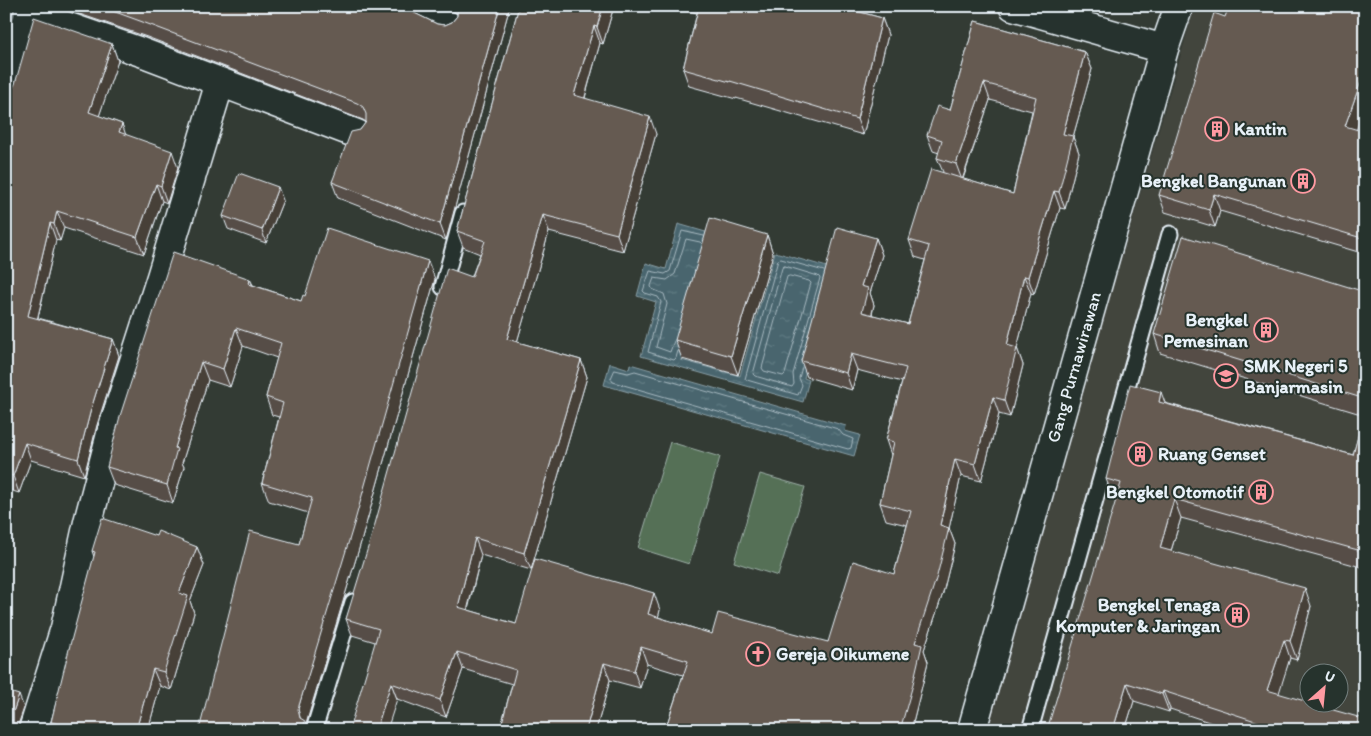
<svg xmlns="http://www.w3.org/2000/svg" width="1371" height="736" font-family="Itim,sans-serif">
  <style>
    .built { fill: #42443d; fill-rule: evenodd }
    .pitch { fill: #557057; stroke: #9eb0a8 }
    .water { fill: url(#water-ripples); stroke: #889da5 }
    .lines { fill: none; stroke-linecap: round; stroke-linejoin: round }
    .shore { stroke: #a8b9c1; stroke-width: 1 }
    .service-casing { stroke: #e8f1f8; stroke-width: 19 }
    .minor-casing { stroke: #e8f1f8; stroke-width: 31 }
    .service { stroke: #26332d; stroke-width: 15 }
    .minor { stroke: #26332d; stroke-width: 28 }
    .wall { fill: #574d46; stroke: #e8f1f8; fill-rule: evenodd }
    .shaded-wall { fill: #473f39; stroke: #e8f1f8 }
    .building { fill: #655a51; stroke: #e8f1f8 }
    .labels { text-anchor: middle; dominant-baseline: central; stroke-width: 4; stroke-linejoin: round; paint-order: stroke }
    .poi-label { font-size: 18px; font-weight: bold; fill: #e8f1f8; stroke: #26332d; text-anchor: start }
    .street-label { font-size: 18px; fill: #e8f1f8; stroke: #26332d }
  </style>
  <defs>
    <pattern id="water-ripples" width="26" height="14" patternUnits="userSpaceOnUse" patternTransform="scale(1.25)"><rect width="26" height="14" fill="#48656e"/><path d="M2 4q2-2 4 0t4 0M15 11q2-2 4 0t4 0" fill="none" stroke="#627c83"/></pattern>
  </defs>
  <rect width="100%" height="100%" fill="#333b34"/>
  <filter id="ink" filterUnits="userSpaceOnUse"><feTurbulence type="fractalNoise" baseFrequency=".02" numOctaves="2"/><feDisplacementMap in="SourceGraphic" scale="10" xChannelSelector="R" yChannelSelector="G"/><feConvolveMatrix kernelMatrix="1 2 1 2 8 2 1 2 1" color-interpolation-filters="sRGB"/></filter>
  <g filter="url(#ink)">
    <path class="built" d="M1195,6H1233L1365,79V730H983ZM1308,674H1338V704H1308Z"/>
    <path class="pitch" d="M670,442L720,457L689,564L638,548Z
      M760,474L805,487L778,576L734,562Z"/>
    <path class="water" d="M678,224L716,235L681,360L740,376L775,252L834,269L804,378L809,380L803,402L641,356L656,302L637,296L646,263L666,269Z
      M610,363L629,369L630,364L846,426L845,431L860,435L854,456L604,385Z"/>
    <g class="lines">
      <path class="shore" d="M785,266L818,276L820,278L793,374L794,384L792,387L755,376L753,374L782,268Z
        M790,276L809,281L811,283L785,374L783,376L764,371L762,368L787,277Z
        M674,341L670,352L656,347L667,304L664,294L652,289L651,286L654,278L667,280L675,274L686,239L700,242L702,244
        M678,351L676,358L674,360L648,352L661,302L658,297L645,293L643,291L650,271L665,274L670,271L682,231L704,236
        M802,367L799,378L802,385L798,395L747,380L745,379L778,260L781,259L824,271
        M615,370L628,373L635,371L838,429L843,435L853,439L851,448L848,449L613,382L611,379Z"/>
      <g class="service-casing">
        <path id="service" d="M443,287L463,213
          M314,730L353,602
          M1030,730L1170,234"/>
      </g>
      <g class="minor-casing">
        <path id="minor" d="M407,6L449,26
          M1013,6L1164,49
          M28,13L141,52L357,134
          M6,97L31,6
          M33,730L65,628L88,522L112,430L161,277L220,82
          M972,730L1164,49L1179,6"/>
      </g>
      <use href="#service" class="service"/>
      <use href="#minor" class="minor"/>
    </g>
    <path class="wall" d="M56,6H400L437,24L445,25L452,22L457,16V13L444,6H510L446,240L338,198L332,182L360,130L366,122L363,120L147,37Z
      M519,6H614L603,44L600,43L585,98L656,134L623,251L549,232L517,342L581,360L587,377L531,570L481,555L468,610L516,624L660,610L658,617L712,634L828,642L894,574L907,525L886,520L880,503L891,455L886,440L902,382L857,370L852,390L807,377L801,361L876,238L882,255L870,293L874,305L872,315L908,324L925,260L915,257L909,240L943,172L937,158L939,153L933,151L927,135L950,110L975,21L1085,52L1092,69L1073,137L1079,153L1065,209L1060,208L1034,294L1031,293L1017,348L1023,365L1010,417L999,414L981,481L961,476L949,528L955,544L943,593L924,650L928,662L911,730H665L683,675L647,664L640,688L610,680L596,730H500L512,684L463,669L446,717L397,699L375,642L352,635L346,619L480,254L463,247L457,231ZM990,100L1032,111L1013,194L963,179Z
      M672,6H841V7L882,18L888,35L863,135L736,98V99L689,86L683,69L697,13Z
      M1140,6H1153L1152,10Z
      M112,44L118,61L99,116L122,124L125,134L178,168L167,203L162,201L144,254L64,228L60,241L56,240L38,318L113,339L119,356L97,425L84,476L31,460L19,493L6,489V94Z
      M1356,130L1365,132V254L1220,211L1215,227L1165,212L1159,195Z
      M283,200L266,243L228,229L223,216Z
      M767,235L773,254L738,375L682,359L675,340Z
      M250,279L253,285L301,301L305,296L435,279L361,542L306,724L199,730L299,544L308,513L269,501L262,483L279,417L272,415L266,397L277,358L243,346L230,387L208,380L182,463L184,467L173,503L114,485L107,467Z
      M1365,292V568L1181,518L1171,551L1311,606L1297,660L1290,658L1278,694L1365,730H1233L1170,709L1169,712L1134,701L1125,730L1117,498L1113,497L1106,479L1165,403L1353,455L1364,415L1160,353L1154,334Z
      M156,536L197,547L204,565L190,601L194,613L171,690L160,686L148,730H54L51,722L94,557L92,551Z
      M6,691L24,708L18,725V730H6Z"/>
    <path class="shaded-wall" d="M6,6H14L6,35Z
      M500,6H510L446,240L440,224Z
      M603,6H614L603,44L597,27Z
      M882,18L888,35L863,135L857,119Z
      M594,26L600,43L581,111L574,95Z
      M112,44L118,61L95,128L89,112Z
      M1085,52L1092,69L1073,137L1079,153L1065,209L1059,192L1063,134Z
      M1365,70V105L1352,143L1345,126Z
      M984,83L990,100L962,180L956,164Z
      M650,117L656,134L623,251L617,234Z
      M122,124L128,141L119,132Z
      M172,151L178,168L167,203L161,186Z
      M156,184L162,201L144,254L137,237Z
      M278,187L283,200L266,243L262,230Z
      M1054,191L1060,208L1034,294L1028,277Z
      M1214,194L1220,211L1215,227L1209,210Z
      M57,211L64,228L60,241L54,224Z
      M543,215L549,232L513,356L507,339Z
      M50,223L56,240L34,333L28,316Z
      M767,235L773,254L738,375L731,356Z
      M876,238L882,255L870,293L874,305L868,329L862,312L861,286Z
      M428,261L435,279L361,542L306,724L308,730H303L298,709Z
      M1024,276L1031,293L1017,348L1023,365L1010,417L1004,400L1007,345Z
      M250,279L257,297L249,284Z
      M236,328L243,346L230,387L223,369Z
      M113,339L119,356L97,425L84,476L78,459L91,409Z
      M851,354L857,370L852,390L846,373Z
      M581,360L587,377L531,570L524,553Z
      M201,362L208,380L182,463L184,467L173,503L167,485L175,448Z
      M1161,392L1168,411L1159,402Z
      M993,397L999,414L981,481L975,464Z
      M25,443L31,460L19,493L13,476Z
      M955,459L961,476L948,533L949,528L955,544L943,593L924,650L928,662L911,730H900L915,643L940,525Z
      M1174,499L1181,518L1166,567L1160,548Z
      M475,538L481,555L464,623L458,607Z
      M197,547L204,565L190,601L194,613L171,690L164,672L179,593Z
      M1305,588L1311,606L1297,660L1290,641Z
      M654,593L660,610L655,631L648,614Z
      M1284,640L1290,658L1274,709L1267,690Z
      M641,647L647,664L640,688L634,671Z
      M457,652L463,669L446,717L440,700Z
      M604,663L610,680L596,730H586Z
      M153,669L160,686L148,730H136Z
      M391,683L397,699L387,730H376Z
      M1127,683L1134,701L1125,730H1113Z
      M1163,691L1170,709L1169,712L1162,694Z
      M19,695L24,708L18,725V730H17L13,721V712Z"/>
    <path class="building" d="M99,6H400L437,24L445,25L452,22L457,16L458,6H500L440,224L332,182L351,132L360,130L366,122V114L363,107L357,103L140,21Z
      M519,6H603L597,27L594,26L574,95L650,117L617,234L543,215L507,339L581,360L524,553L475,538L458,607L516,624L535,559L654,593L648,614L712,634L718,613L828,642L853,561L894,574L911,511L880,503L894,442L886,440L906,368L851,354L846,373L801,361L837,227L876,238L861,286L868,288L862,312L908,324L929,246L909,240L931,169L1013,194L1036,97L984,83L956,164L937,158L942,140L927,135L937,106L950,110L975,21L1085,52L1063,134L1073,136L1059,192L1054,191L1028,277L1024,276L1007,345L1017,348L1004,400L993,397L975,464L955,459L940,525L949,528L937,576L915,643L922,645L912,688L900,730H665L688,661L641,647L634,671L604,663L586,730H500L516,670L457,652L440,700L391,683L376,730H349L379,629L346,619L373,531L447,268L472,277L485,241L457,231Z
      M699,6H838L882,18L857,119L730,81V82L683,69Z
      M1229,6H1365V70L1345,126L1365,132V239L1214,194L1209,210L1159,195L1214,13L1225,17Z
      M34,17L112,44L89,112L122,124L119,132L172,151L161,186L156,184L137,237L57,211L54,224L50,223L28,316L113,339L91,409L78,459L25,443L13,476L6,474V94L11,91L15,84Z
      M239,173L278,187L262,230L223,216Z
      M710,218L767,235L731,356L675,340Z
      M327,228L428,261L354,524L298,709L300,718L305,721L303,730H199L250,531L299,544L312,498L262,483L283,403L266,397L281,343L236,328L223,369L201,362L175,448L177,449L167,485L107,467L120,416L173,252L250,279L249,284L301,301L303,295L305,296Z
      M1183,236L1365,292V399L1154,334Z
      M1130,384L1161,392L1159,402L1353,455L1365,410V552L1174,499L1160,548L1305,588L1290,641L1284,640L1267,690L1308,702V704H1312L1365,719V730H1274V727L1163,691L1162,694L1127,683L1113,730H1047L1121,483L1106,479Z
      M102,518L156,536L158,531L197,547L179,593L188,596L164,672L153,669L136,730H81L51,722L70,645L95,552L92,551Z
      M6,691L19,695L13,712V721L6,719Z"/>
  </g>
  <defs>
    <g id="building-ring" transform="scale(1.25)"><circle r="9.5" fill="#26332d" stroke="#ff9aa2" stroke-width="1.5"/><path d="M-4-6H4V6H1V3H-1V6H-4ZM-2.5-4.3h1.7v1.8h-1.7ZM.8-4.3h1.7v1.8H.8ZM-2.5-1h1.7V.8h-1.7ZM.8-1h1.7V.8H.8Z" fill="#ff9aa2"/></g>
    <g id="school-ring" transform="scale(1.25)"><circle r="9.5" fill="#26332d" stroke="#ff9aa2" stroke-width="1.5"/><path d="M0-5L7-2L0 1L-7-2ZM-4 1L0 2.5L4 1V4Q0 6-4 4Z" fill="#ff9aa2"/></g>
    <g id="church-ring" transform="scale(1.25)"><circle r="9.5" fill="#26332d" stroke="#ff9aa2" stroke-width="1.5"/><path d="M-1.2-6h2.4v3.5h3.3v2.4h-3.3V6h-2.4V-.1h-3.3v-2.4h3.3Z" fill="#ff9aa2"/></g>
  </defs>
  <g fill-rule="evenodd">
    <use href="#building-ring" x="1217" y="129"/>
    <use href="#building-ring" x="1303" y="181"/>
    <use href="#building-ring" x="1266" y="330"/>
    <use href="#school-ring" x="1226" y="376"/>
    <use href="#building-ring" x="1140" y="454"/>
    <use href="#building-ring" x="1261" y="492"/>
    <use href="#building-ring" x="1237" y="615"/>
    <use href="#church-ring" x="758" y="654"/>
  </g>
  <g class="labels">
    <g class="poi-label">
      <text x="1234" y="129">Kantin</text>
      <text x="1286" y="181" text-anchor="end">Bengkel Bangunan</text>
      <text x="1248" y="320" text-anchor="end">Bengkel<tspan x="1248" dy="21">Pemesinan</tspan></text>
      <text x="1244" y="366">SMK Negeri 5<tspan x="1244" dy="21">Banjarmasin</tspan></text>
      <text x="1158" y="454">Ruang Genset</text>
      <text x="1244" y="492" text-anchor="end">Bengkel Otomotif</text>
      <text x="1220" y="605" text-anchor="end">Bengkel Tenaga<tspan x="1220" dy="21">Komputer &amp; Jaringan</tspan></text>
      <text x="776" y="654">Gereja Oikumene</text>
    </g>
    <g class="street-label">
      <text transform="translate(1074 367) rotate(-74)">Gang Purnawirawan</text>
    </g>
  </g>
  <rect width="1371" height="736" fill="none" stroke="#26332d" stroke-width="25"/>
  <rect x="12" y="12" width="1346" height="711" fill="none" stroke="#e8f1f8" stroke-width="2" filter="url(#ink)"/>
  <g transform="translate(1324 688) rotate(27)"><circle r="24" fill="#26332d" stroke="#747f7e"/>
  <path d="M0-4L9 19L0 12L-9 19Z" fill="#ff9aa2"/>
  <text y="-8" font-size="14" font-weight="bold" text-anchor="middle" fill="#e8f1f8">U</text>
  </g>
</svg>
